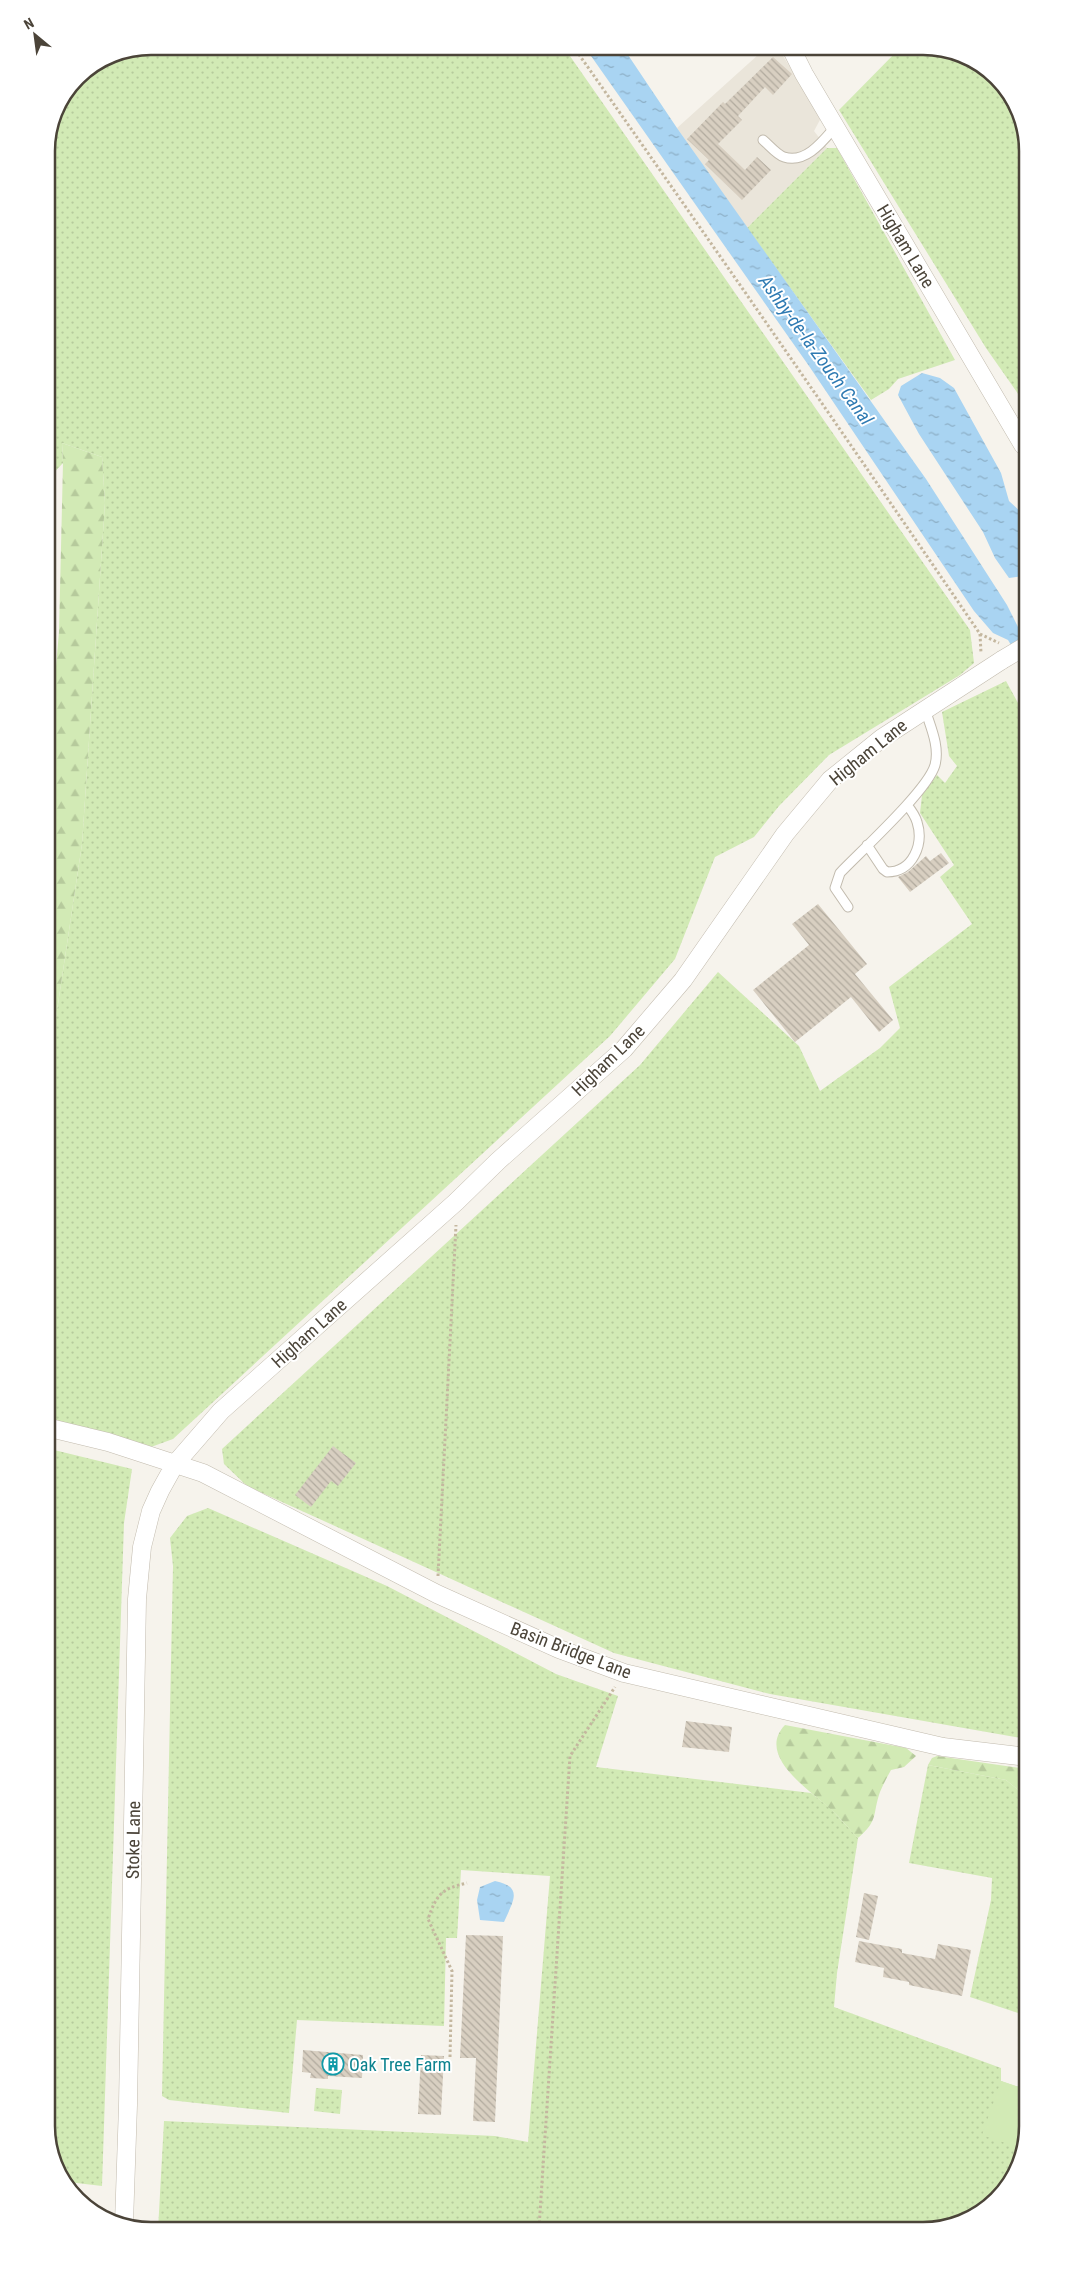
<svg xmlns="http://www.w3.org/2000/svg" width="1074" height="2277" font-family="'Roboto Condensed',sans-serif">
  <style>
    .residential { fill: #eae5da }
    .grass { fill: url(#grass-dots) }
    .forest { fill: url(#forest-firs) }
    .park { fill: #d2eab5 }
    .water { fill: url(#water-ripples) }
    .building { fill: url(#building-back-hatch) }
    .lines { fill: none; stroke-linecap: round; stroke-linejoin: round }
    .service-casing { stroke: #c2bbae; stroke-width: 11 }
    .minor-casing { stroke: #c2bbae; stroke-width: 19 }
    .path { stroke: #c4b79f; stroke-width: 3; stroke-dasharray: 2.5 2.5; stroke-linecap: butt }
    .service { stroke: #fff; stroke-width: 9 }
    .minor { stroke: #fff; stroke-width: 18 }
    .minor-bridge-casing { stroke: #c2bbae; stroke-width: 19; stroke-linecap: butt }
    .minor-bridge { stroke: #fff; stroke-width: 18 }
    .labels { text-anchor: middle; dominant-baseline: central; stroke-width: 4; stroke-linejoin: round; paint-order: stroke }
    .street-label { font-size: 18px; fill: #4b4439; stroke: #fff }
    .culture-label { font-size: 18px; fill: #0d838f; stroke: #fff; text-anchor: start }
    .water-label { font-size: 19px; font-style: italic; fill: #2e7ab2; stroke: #fff }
    .rim { fill: none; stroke: #4b4439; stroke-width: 2.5 }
  </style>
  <defs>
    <pattern id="grass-dots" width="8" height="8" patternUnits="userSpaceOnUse" patternTransform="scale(1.25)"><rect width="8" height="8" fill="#d2eab5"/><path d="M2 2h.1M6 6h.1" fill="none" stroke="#b6ca9c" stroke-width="1.8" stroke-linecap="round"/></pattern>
    <pattern id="forest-firs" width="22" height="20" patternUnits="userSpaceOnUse" patternTransform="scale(1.25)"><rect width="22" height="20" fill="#d2eab5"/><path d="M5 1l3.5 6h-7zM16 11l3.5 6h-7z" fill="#b6ca9c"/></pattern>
    <pattern id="water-ripples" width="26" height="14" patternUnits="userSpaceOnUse" patternTransform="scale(1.25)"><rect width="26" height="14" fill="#a9d4f2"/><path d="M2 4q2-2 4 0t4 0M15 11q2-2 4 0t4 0" fill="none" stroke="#8caec5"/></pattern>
    <pattern id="building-back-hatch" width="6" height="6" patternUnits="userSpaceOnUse" patternTransform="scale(1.25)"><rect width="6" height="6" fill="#d8cfc1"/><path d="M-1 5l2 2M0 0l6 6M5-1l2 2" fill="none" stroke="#b1aa9e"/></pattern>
  </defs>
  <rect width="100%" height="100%" fill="#f6f3ec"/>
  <path class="residential" d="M768,46H777L821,118L814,131L827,148L747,228L677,128Z"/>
  <path class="grass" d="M151,46H563L970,630L974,663L960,675L829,755L779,806L754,837L715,857L675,959L610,1036L173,1439L151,1447L50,1420L49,1064L82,844L105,503L102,457L62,443L63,463L47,480L46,145L54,111L77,77L111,54Z
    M902,46H930L986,68L1022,117L1023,401L986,348L839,110Z
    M827,148H837L955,360L898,379L889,389L871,400L747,228Z
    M1006,681L1024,714L1027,1739L770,1694L614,1653L247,1486L224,1464L222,1449L640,1065L718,972L799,1046L820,1091L880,1048L900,1028L889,987L972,924L940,877L954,865L920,813L922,795L937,775L945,783L957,766L949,756L942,712Z
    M50,1449L132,1469L124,1523L102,2186L68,2182L52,2160Z
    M208,1508L387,1586L556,1674L618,1696L596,1767L811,1793L830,1808L858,1838L837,1973L834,2007L1001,2068V2081L1028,2090V2126L1006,2189L957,2225L158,2230L164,2121L495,2136L528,2142L550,1876L461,1870L457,1938H446L444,2026L297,2020L289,2113L169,2100L162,2096L173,1566L170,1538L187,1516Z
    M928,1765L1006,1780L1027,1797V2016L970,1997L991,1900L992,1878L909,1863Z
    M316,2088L342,2090L340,2114L314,2111Z"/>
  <path class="forest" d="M62,443L102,457L105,503L82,844L49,1064L48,757L59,632L63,463Z
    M785,1725L906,1748L916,1756L904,1767L891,1770C887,1777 883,1785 880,1792C872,1815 879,1820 858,1838C848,1828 839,1816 828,1807C808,1789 756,1755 785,1725Z
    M937,1756L1027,1769V1797L1006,1780L928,1765L932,1758Z"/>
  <path class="park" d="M1001,2081L1028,2090V2126L1020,2148L982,2135Z"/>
  <path class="water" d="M584,46H622L677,128L926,479L1007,605L1024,639V667L1008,640L993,633L974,611L809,366Z
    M922,373L940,378L954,388L1001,473L1009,501L1023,514V576L1009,578L995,558L983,532L919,434L898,395L901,386Z
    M495,1881C524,1887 513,1901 504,1922L480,1920L477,1900L480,1887Z"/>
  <path class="building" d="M773,57L792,74L773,95L765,87L738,116L742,120L718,144L745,170L757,157L771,170L742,200L705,164L709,160L687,139L723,102L725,104Z
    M941,853L949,863L910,892L898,877L908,872L926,856L930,861Z
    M818,904L867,964L855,974L893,1020L879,1032L851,997L795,1042L753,990L809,945L792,924Z
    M333,1446L356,1463L338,1486L331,1481L311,1507L295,1495Z
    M686,1721L732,1727L729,1752L682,1747Z
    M864,1893L878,1896L869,1940L856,1937Z
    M466,1935L503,1936L495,2122L473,2121L476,2058H460Z
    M859,1941L902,1949V1953L935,1959L938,1944L971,1950L962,1996L909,1985V1982L883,1977L884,1968L855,1962Z
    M303,2050L363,2055L362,2078L328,2076V2079L310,2078L311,2073L302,2072Z
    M421,2055L444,2056L441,2115L418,2114Z"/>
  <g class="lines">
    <g class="service-casing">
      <path id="service" d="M763,140C769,145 777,155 784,157C806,164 823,141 835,127
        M867,845L883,869L887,872C913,872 924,844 917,822C915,815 911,810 907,805
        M848,907L835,888L840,873C861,851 928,790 935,765C940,746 930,726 925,709"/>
    </g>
    <g class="minor-casing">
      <path id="minor" d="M790,46L804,74L1023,445
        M50,1428L108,1442L203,1473L437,1594L559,1649L624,1673L943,1747L1027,1757
        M124,2223L128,2105L137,1599L142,1547L151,1511L160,1491L175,1464L221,1411L456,1202L498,1161L624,1049L683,980L785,834L830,780L882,738L1002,660"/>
    </g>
    <path class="path" d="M573,46C710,241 846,437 980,634L981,653
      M980,634L999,643
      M1020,669L1024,687
      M438,1576L456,1225
      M450,2057L452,1971L428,1919C437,1894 441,1889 467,1883
      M539,2228L570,1756L615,1687"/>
    <use href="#service" class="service"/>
    <use href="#minor" class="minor"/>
    <g class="minor-bridge-casing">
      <path id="minor-bridge" d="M1002,660L1024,647"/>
    </g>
    <use href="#minor-bridge" class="minor-bridge"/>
  </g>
  <defs>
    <g id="building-ring" transform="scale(1.125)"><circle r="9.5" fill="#fff" stroke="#0f9aa8" stroke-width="1.5"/><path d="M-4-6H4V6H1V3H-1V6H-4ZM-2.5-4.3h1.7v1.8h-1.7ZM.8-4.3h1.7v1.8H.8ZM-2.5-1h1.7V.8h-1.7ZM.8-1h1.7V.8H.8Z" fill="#0f9aa8"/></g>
  </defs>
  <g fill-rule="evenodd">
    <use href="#building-ring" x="333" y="2064"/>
  </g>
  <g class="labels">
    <g class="street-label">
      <text transform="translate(906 246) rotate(59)">Higham Lane</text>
      <text transform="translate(868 752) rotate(-39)">Higham Lane</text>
      <text transform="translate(608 1060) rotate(-44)">Higham Lane</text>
      <text transform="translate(309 1333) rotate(-42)">Higham Lane</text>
      <text transform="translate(571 1650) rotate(21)">Basin Bridge Lane</text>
      <text transform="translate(133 1840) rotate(-89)">Stoke Lane</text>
    </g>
    <g class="culture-label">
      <text x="349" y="2064">Oak Tree Farm</text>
    </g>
    <g class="water-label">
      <text transform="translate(816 350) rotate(54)">Ashby-de-la-Zouch Canal</text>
    </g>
  </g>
  <path d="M0 0H1074V2277H0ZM151 55H923A96 96 0 0 1 1019 151V2126A96 96 0 0 1 923 2222H151A96 96 0 0 1 55 2126V151A96 96 0 0 1 151 55Z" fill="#fff" fill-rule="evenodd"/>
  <path class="rim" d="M151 55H923A96 96 0 0 1 1019 151V2126A96 96 0 0 1 923 2222H151A96 96 0 0 1 55 2126V151A96 96 0 0 1 151 55Z"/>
  <g transform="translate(35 35) rotate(331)" stroke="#ffffff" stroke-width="4" paint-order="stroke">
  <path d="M0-4L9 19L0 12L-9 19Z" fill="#4b4439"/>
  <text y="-8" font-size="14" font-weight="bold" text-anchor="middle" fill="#4b4439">N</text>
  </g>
</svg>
